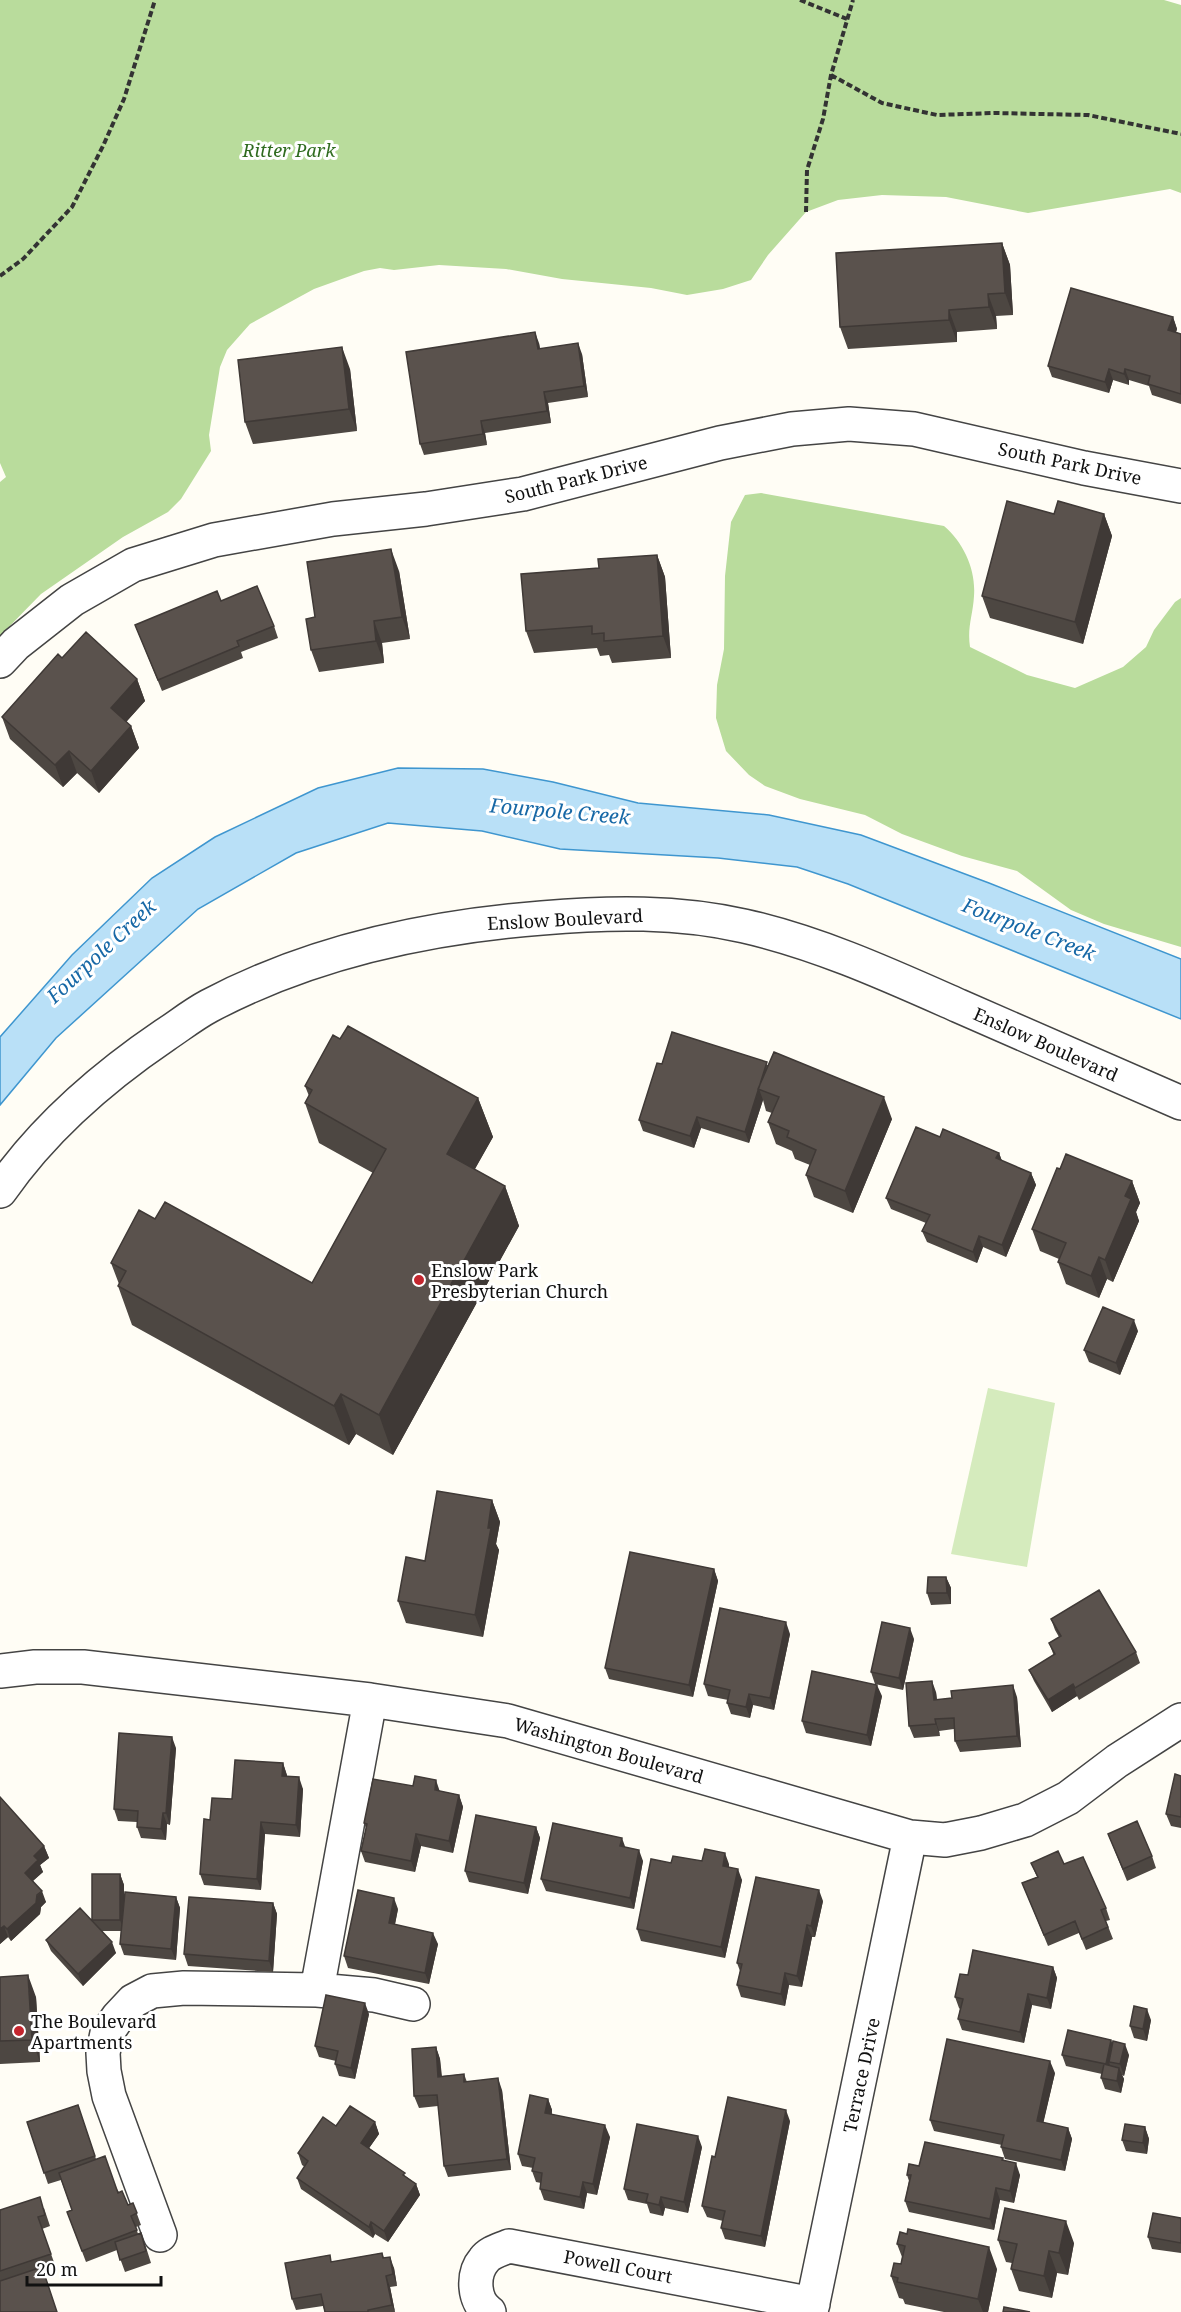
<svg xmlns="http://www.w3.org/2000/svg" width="1181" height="2312" font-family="'Noto Serif',serif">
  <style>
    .green { fill: #d5ebbd }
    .forest { fill: #b9dc9c }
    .water { fill: #b9e0f7; stroke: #3f96cf; stroke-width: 1.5 }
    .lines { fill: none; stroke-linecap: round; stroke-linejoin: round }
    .minor-casing { stroke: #444; stroke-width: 36 }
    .path { stroke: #333; stroke-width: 4; stroke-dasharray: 6 3; stroke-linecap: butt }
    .minor { stroke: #fff; stroke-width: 33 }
    .wall { fill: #4d4742 }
    .shaded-wall { fill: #3f3936 }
    .building { fill: #5a524d; stroke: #3f3936; stroke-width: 1.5 }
    .poi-dot { fill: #c4262e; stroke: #fff; stroke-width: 2 }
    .labels { text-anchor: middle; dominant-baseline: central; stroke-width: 6; stroke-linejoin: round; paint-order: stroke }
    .park-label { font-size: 18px; font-style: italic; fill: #2f6b1f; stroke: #fff }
    .street-label { font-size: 18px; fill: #111; stroke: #fff }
    .poi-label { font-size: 18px; fill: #111; stroke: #fff; text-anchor: start }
    .water-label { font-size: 20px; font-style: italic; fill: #1768a6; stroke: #fff }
  </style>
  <rect width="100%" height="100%" fill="#fffdf5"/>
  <path class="green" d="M988,1388L1055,1403L1027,1567L951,1554Z"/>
  <path class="forest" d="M0,0H1164L1181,5V193L1170,189L1028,213L946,197L882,195L838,200L806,212L768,255L751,280L723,289L687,295L651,288L562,279L506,269L439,265L394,270L380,268L364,271L314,289L250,324L227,350L220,367L209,435L211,451L181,499L168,512L123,537L41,594L0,636V482L6,477L0,463Z
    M761,493L944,526C964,543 976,570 974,596C973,615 967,627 970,647L1027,675L1075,688L1123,667L1146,647L1154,630L1175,602L1181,598V947L1104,924L1071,910L1017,871L962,856L902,834L865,815L800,799L765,786L749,775L726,751L716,718L717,685L724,649L725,576L731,522L745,495Z"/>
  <path class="water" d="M398,768L483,769L553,782L638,803L769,815L861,835L989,883L1181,959V1019L848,884L797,867L718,858L560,849L482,831L388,823L296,853L198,909L56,1038L0,1105V1037L72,955L152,878L215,837L318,788Z"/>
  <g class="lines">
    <g class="minor-casing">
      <path id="minor" d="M0,661L16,644L72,600L133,565L214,540L333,519L426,509L523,494L720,443L792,429L849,424L914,429L1084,468L1181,486
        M0,1191C43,1129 103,1077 165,1035C180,1025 194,1014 209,1006C311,952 428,927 542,918C610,912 678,911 744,926C819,943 889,975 959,1006C1033,1038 1107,1070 1181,1103
        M0,1671L35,1667H83L370,1700L508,1721L910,1837L945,1840L981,1833L1025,1820L1068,1798L1117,1761L1181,1720
        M317,1990L374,1995L413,2004
        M160,2235L109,2096L104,2071L103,2053L107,2033L118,2017L133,2001L152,1991L184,1988L317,1990L370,1700
        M489,2312C473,2301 472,2274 484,2260C490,2252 500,2250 509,2246L813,2304
        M811,2312L910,1837"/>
    </g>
    <path class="path" d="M800,0L847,19
      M831,75L882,103L937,115L994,113L1088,115L1181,134
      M806,212L807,170L823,119L831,75L853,0
      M0,276L23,259L72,207L103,146L124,99L155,0"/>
    <use href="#minor" class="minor"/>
  </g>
  <path class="wall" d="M1002,243L1010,265L1013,315L996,316L997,329L957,332V342L848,349L840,327Z
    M1173,317L1177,329L1176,332L1181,334V404L1152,395L1149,386L1129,380V385L1113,380L1109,393L1052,377L1048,366Z
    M539,343L540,349L582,354L588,397L548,403L551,423L485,433L487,445L424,455L420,444Z
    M350,369L357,431L253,444L245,422Z
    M1054,514H1104L1112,536L1083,644L990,618L982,596Z
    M657,555L665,577L671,658L612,663L609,655L600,656L597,648L534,653L526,631L599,568Z
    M399,571L410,639L382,643L384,663L319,672L311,650L315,617Z
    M221,601L274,626L278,638L241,652L243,658L162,691L135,625Z
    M62,658L137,679L145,701L126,722L131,726L139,748L99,793L77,773L63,787L10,739L2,717Z
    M340,1039L478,1098L493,1137L474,1170L505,1186L519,1226L393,1455L356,1434L349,1445L132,1325L118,1286L119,1284L111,1263L155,1219L312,1283L373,1173L319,1143L305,1103L309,1096L305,1086Z
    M662,1064L768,1065L892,1119L853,1213L814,1197L806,1175L810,1165L795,1159L792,1151L776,1144L768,1122L772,1113L766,1111L763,1100L749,1143L701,1128L694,1148L643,1131L639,1120Z
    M940,1137L999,1153L1002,1161L1031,1173L1036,1185L1006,1257L983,1247L977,1263L927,1242L922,1231L926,1223L891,1209L886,1198Z
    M1060,1169L1132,1181L1140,1203L1136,1212L1139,1221L1113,1282L1107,1279L1099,1298L1066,1284L1058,1262L1059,1259L1040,1251L1032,1229Z
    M1138,1331L1120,1375L1089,1362L1084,1350Z
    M492,1500L500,1522L496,1544L499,1550L483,1637L406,1623L398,1601Z
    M714,1569L718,1581L693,1697L609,1679L605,1668Z
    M946,1577L951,1588V1604L931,1605L927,1593Z
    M1051,1619L1136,1652L1140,1663L1079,1700L1077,1696L1052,1712L1034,1681L1029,1670L1054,1656L1049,1643L1059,1637L1055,1630Z
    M790,1634L774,1710L753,1705L750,1718L731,1714L727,1703L728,1700L708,1696L704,1684Z
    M914,1639L903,1690L875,1684L871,1672Z
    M936,1692L937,1700L1017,1697L1021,1747L960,1752L955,1741L954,1729L939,1731L940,1736L914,1738L909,1726Z
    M882,1696L871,1746L806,1733L802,1721Z
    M176,1748L170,1825L167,1824L166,1840L141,1838L137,1827V1822L118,1821L114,1809Z
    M283,1763L287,1776L303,1789L300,1837L265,1834L261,1890L204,1885L200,1874L232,1799Z
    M1181,1776V1828L1171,1826L1166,1814Z
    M440,1791L459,1795L463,1807L453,1853L421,1846L415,1872L365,1862L361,1851L366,1828L364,1823Z
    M0,1797L44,1846L49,1858L40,1865L43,1872L33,1881L46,1902L41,1907L40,1914L11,1941L8,1937L0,1944Z
    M536,1827L540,1838L528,1894L469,1882L465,1871Z
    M1108,1834L1152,1856L1156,1868L1127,1881Z
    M625,1847L643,1861L634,1909L546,1891L541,1879Z
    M671,1863L729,1864V1867L742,1880L725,1958L641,1941L637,1929Z
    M1031,1863L1064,1864L1106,1908L1110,1920L1106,1921L1113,1939L1086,1950L1079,1933L1048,1946L1022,1883L1037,1877Z
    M120,1874L124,1885V1894L176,1897L180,1908L176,1960L124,1955L120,1944L121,1931H102L116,1953L83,1986L51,1951L46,1940L92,1920Z
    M823,1901L815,1937H812L802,1987L789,1985L785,2006L741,1997L737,1985L740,1971L737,1963Z
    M273,1903L277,1914L273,1972L188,1966L184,1954Z
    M398,1909L395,1924L438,1944L429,1984L348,1968L344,1956Z
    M1053,1967L1057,1978L1051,2009L1032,2005L1024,2043L962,2030L958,2019L960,2009L959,2008L955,1997L968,1975Z
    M0,1977L36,1997L40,2062L0,2064Z
    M369,2014L355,2079L339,2076L335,2064L336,2061L319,2057L315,2046Z
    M1151,2020L1147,2041L1134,2038L1130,2026Z
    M1111,2040L1112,2044L1129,2055L1124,2076L1122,2075L1124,2079L1121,2093L1105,2089L1101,2078L1102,2074L1066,2066L1062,2055Z
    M436,2047L440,2059L442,2076L464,2074L467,2082L502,2090L511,2170L448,2177L444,2166L438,2106L419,2108L414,2096Z
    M1055,2073L1043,2123L1068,2128L1072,2139L1065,2171L1005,2159L1001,2147L1002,2145L934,2131L930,2120Z
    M548,2099L552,2110V2115L610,2137L597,2195L587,2193L584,2209L544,2200L540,2189L541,2183L536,2182L532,2171L533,2168L522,2166L518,2154Z
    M78,2105L96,2159L128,2205L133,2203L141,2225L136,2227L138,2234L145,2244L151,2263L125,2272L117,2250L86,2262L67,2212L72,2210L61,2180L48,2184L27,2122Z
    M790,2121L765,2247L725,2239L721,2228L723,2221L707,2217L702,2206L715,2157Z
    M375,2122L379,2134L369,2148L416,2184L420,2195L388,2242L375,2234L373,2238L301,2189L297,2178L305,2167L302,2165L298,2153L336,2126Z
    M1145,2127L1149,2139L1147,2154L1126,2151L1122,2140Z
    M702,2147L688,2213L665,2208L663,2216L650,2213L647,2204L628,2200L624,2189Z
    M1003,2158L1004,2161L1020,2175L1014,2203L1000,2200L994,2230L909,2212L905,2201L909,2181L907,2175L919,2166Z
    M44,2208L50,2226L42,2229L55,2265L43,2269L0,2312V2210Z
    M1181,2218V2253L1152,2249L1148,2237Z
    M998,2240L1074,2243L1068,2275L1057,2273L1052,2298L1019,2291L1011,2269L1012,2263L1006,2262Z
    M897,2244L997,2269L988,2312H944L905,2304L903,2299L899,2298L891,2276L901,2264L902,2257Z
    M382,2253L384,2258L394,2268L397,2286L390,2287L395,2312H325L323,2306L296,2310L292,2299L332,2262Z"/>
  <path class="shaded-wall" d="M1002,243L1010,265L1013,315L1005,293Z
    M988,294L996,316L997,329L989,307Z
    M949,310L957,332V342L949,320Z
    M1173,317L1177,329L1173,341L1168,330Z
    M535,332L539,343L542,361L538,349Z
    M578,343L582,354L588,397L584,386Z
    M342,347L350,369L357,431L349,409Z
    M1109,369L1113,380L1109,393L1105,382Z
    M1125,369L1129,380V385L1124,374Z
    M544,392L548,403L551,423L547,411Z
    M481,421L485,433L487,445L483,434Z
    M1104,514L1112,536L1083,644L1075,622Z
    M391,549L399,571L410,639L402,617Z
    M657,555L665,577L671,658L663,636Z
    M374,621L382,643L384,663L376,641Z
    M137,679L145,701L119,730L111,708Z
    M131,726L139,748L99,793L91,771Z
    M69,751L77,773L63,787L55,765Z
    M759,1089L763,1100L749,1143L745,1132Z
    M884,1097L892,1119L853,1213L845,1191Z
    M478,1098L493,1137L461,1194L447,1154Z
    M697,1117L701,1128L694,1148L690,1136Z
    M999,1153L1003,1164L996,1158Z
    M1031,1173L1036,1185L1006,1257L1002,1245Z
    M1132,1181L1140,1203L1136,1212L1139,1221L1113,1282L1105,1260L1125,1196Z
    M505,1186L519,1226L393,1455L379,1415Z
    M979,1236L983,1247L977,1263L973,1252Z
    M1099,1257L1107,1279L1099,1298L1091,1276Z
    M1134,1320L1138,1331L1120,1375L1116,1363Z
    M341,1394L356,1434L349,1445L334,1406Z
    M492,1500L500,1522L496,1544L499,1550L483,1637L475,1615Z
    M714,1569L718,1581L693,1697L689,1685Z
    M946,1577L951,1588V1604L947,1593Z
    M786,1622L790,1634L774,1710L770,1698Z
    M910,1628L914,1639L903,1690L899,1678Z
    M932,1681L936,1692L938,1711L934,1700Z
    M1073,1684L1077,1696L1052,1712L1048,1700Z
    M877,1685L882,1696L871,1746L867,1735Z
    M1013,1685L1017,1697L1021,1747L1017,1736Z
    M749,1694L753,1705L750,1718L746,1707Z
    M935,1719L939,1731L940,1736L936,1724Z
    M172,1737L176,1748L170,1825L166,1813Z
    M283,1763L287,1775L286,1787L282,1776Z
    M299,1777L303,1789L300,1837L296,1825Z
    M436,1780L440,1792L435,1790Z
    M459,1795L463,1807L453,1853L449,1841Z
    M163,1813L167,1824L166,1840L161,1829Z
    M261,1822L265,1834L261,1890L257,1879Z
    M536,1827L540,1838L528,1894L524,1883Z
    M416,1834L421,1846L415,1872L411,1861Z
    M622,1838L626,1849L620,1846Z
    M44,1846L49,1858L40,1865L43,1872L29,1884L25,1873L34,1856Z
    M639,1850L643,1861L634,1909L630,1898Z
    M725,1853L729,1864L727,1877L723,1866Z
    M738,1869L742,1880L725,1958L721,1947Z
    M120,1874L124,1885V1931L120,1920Z
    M819,1890L823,1901L815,1937L811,1926Z
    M42,1891L46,1902L41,1907L40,1914L11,1941L7,1929Z
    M176,1897L180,1908L176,1960L171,1949Z
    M394,1898L398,1909L393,1934L389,1923Z
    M273,1903L277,1914L273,1972L269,1961Z
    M807,1925L812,1937L802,1987L797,1976Z
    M4,1926L8,1937L0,1944V1929Z
    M433,1933L438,1944L429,1984L425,1973Z
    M112,1942L116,1953L83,1986L78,1974Z
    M1053,1967L1057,1978L1051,2009L1047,1998Z
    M785,1973L789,1985L785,2006L781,1994Z
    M28,1975L36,1997L40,2062L32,2040Z
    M1028,1994L1032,2005L1024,2043L1020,2032Z
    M365,2003L369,2014L355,2079L351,2068Z
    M1147,2009L1151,2020L1147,2041L1143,2029Z
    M1111,2040L1115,2051L1109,2062L1111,2069L1106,2064Z
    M1125,2044L1129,2055L1124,2076L1120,2064Z
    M436,2047L440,2059L442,2088L438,2077Z
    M1050,2061L1055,2073L1041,2133L1037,2121Z
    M1119,2068L1124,2079L1121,2093L1117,2081Z
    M498,2078L502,2090L511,2170L507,2159Z
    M548,2099L552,2110L549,2125L545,2113Z
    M786,2110L790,2121L765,2247L761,2236Z
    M375,2122L379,2134L365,2154L361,2143Z
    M605,2125L610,2137L597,2195L593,2184Z
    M1145,2127L1149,2139L1147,2154L1143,2143Z
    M1068,2128L1072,2139L1065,2171L1061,2160Z
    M698,2136L702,2147L688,2213L684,2202Z
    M1016,2163L1020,2175L1014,2203L1010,2191Z
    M583,2182L587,2193L584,2209L580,2197Z
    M416,2184L420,2195L388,2242L384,2231Z
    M996,2188L1000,2200L994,2230L990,2219Z
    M661,2197L665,2208L663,2216L659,2205Z
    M1066,2221L1074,2243L1068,2275L1059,2253Z
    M371,2222L375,2234L373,2238L369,2227Z
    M989,2247L997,2269L988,2312H983L978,2299Z
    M1049,2251L1057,2273L1052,2298L1044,2276Z
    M390,2257L394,2268L397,2286L393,2274Z
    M386,2276L390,2287L395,2312L392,2305Z"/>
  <path class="building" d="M1002,243L1005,293L988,294L989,307L949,310V320L840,327L836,253Z
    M1071,288L1173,317L1168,330L1181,334V394L1148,384L1150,376L1125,369L1124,374L1109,369L1105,382L1048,366Z
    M535,332L538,349L578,343L584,386L544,392L547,411L481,421L483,434L420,444L406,352Z
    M342,347L349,409L245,422L238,360Z
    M1007,501L1054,514L1058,501L1104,514L1075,622L982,596Z
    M391,549L402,617L374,621L376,641L311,650L306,619L315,617L307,562Z
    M657,555L663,636L604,641V633L592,634V626L526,631L521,574L599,568L598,559Z
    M257,586L274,626L237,641L239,646L158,680L135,625L217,591L221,601Z
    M86,632L137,679L111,708L131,726L91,771L69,751L55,765L2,717L58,654L62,658Z
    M348,1026L478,1098L447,1154L505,1186L379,1415L341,1394L334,1406L118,1286L126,1271L111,1263L139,1210L155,1219L165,1202L312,1283L386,1149L305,1103L312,1090L305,1086L333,1035L340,1039Z
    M672,1032L767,1062L745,1132L697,1117L690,1136L639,1120L657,1063L662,1064Z
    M774,1052L884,1097L845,1191L806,1175L816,1150L787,1137L789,1131L768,1122L779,1097L758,1089Z
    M916,1127L940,1137L943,1129L999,1153L996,1158L1031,1173L1002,1245L979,1236L973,1252L922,1231L930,1215L886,1198Z
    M1066,1154L1132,1181L1125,1196L1131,1199L1105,1260L1099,1257L1091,1276L1058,1262L1066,1243L1032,1229L1057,1168L1060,1169Z
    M1103,1307L1134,1320L1116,1363L1084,1350Z
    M437,1491L492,1500L488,1528H491L475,1615L398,1601L406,1557L425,1561Z
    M630,1552L714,1569L689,1685L605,1668Z
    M928,1577H946L947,1593H927Z
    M1099,1590L1136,1652L1075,1688L1073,1684L1048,1700L1029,1670L1055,1654L1049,1643L1061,1636L1051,1619Z
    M720,1608L786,1622L770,1698L749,1694L746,1707L727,1703L730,1690L704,1684Z
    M882,1622L910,1628L899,1678L871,1672Z
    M812,1671L877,1685L867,1735L802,1721Z
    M932,1681L934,1700L952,1698L951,1691L1013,1685L1017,1736L955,1741L954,1718L935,1719L936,1724L909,1726L906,1683Z
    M119,1733L172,1737L166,1813H163L161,1829L137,1827L138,1811L114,1809Z
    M235,1760L283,1763L282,1776L299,1777L296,1825L261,1822L257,1879L200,1874L204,1819L210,1820L212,1798L232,1799Z
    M1175,1774L1181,1776V1817L1166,1814Z
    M415,1776L436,1780L435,1790L459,1795L449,1841L416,1834L411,1861L361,1851L367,1824L364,1823L373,1779L413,1786Z
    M0,1797L44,1846L34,1856L38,1860L25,1873L42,1891L37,1895L36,1903L7,1929L4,1926L0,1929Z
    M476,1815L536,1827L524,1883L465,1871Z
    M1137,1821L1152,1856L1123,1869L1108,1834Z
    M553,1823L622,1838L620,1846L639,1850L630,1898L541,1879Z
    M705,1849L725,1853L723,1866L738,1869L721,1947L637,1929L651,1859L671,1863L673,1856L702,1861Z
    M1058,1851L1064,1864L1083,1857L1106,1908L1101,1910L1108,1927L1082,1939L1075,1921L1044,1935L1022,1883L1038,1877L1031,1863Z
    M92,1874H120V1920H92Z
    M756,1877L819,1890L811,1926L807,1925L797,1976L785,1973L781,1994L737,1985L742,1964L737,1963Z
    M358,1890L394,1898L389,1923L433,1933L425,1973L344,1956Z
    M125,1892L176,1897L171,1949L120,1944Z
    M189,1897L273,1903L269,1961L184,1954Z
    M80,1908L112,1942L78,1974L46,1940Z
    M973,1950L1053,1967L1047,1998L1028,1994L1020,2032L958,2019L963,1999L955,1997L960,1974L968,1975Z
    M28,1975L32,2040L0,2041V1977Z
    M326,1995L365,2003L351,2068L335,2064L338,2051L315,2046Z
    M1134,2006L1147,2009L1143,2029L1130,2026Z
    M1068,2030L1111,2040L1106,2064L1062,2055Z
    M947,2039L1050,2061L1037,2121L1068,2128L1061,2160L1001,2147L1004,2135L930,2120Z
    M1113,2041L1125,2044L1120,2064L1109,2062Z
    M436,2047L438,2077L464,2074V2082L498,2078L507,2159L444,2166L437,2095L414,2096L412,2049Z
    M1104,2064L1119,2068L1117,2081L1101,2078Z
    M530,2095L548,2099L545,2113L605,2125L593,2184L583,2182L580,2197L540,2189L542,2173L532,2171L535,2158L518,2154Z
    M728,2097L786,2110L761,2236L721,2228L725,2211L702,2206L712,2156L715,2157Z
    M78,2105L95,2156L44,2173L27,2122Z
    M350,2106L375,2122L361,2143L405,2173L403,2175L416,2184L384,2231L371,2222L369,2227L297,2178L308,2161L298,2153L323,2117L336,2126Z
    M637,2124L698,2136L684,2202L661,2197L659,2205L646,2202L648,2194L624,2189Z
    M1125,2124L1145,2127L1143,2143L1122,2140Z
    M925,2142L1003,2158L1002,2160L1016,2163L1010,2191L996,2188L990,2219L905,2201L911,2175H907L909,2164L919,2166Z
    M105,2156L118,2193L122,2191L128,2205L133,2203L137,2213L131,2216L137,2230L82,2251L67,2212L72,2210L59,2173Z
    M40,2197L45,2215L38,2217L51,2254L0,2271V2210Z
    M1005,2208L1066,2221L1059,2253L1049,2251L1044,2276L1011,2269L1017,2244L998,2240Z
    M1153,2213L1181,2218V2243L1148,2237Z
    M908,2229L989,2247L978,2299L897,2282L898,2278L891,2276L894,2263L901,2264L905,2246L897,2244L900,2232L907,2234Z
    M141,2233L146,2251L120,2260L115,2242Z
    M382,2253L383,2258L390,2257L393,2274L386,2276L392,2305L368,2310V2312H325L321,2294L292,2299L285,2263L330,2255L331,2262Z
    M42,2267L57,2312H0V2281Z
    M1004,2307L1030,2312H1003Z"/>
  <g class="poi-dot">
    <circle cx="419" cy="1280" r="6"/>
    <circle cx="19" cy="2031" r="6"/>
  </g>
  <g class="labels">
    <g class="park-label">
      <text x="289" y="150">Ritter Park</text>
    </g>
    <g class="street-label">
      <text transform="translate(1070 463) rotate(12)">South Park Drive</text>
      <text transform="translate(576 479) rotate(-14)">South Park Drive</text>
      <text transform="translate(565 919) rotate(-3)">Enslow Boulevard</text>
      <text transform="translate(1046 1044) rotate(24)">Enslow Boulevard</text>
      <text transform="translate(609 1750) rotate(16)">Washington Boulevard</text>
      <text transform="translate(861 2075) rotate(-78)">Terrace Drive</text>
      <text transform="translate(618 2266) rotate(11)">Powell Court</text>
    </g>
    <g class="poi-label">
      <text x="431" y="1270">Enslow Park<tspan x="431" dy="21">Presbyterian Church</tspan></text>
      <text x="31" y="2021">The Boulevard<tspan x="31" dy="21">Apartments</tspan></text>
    </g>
    <g class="water-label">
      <text transform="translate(560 811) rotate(5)">Fourpole Creek</text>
      <text transform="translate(1029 929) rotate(21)">Fourpole Creek</text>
      <text transform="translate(101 951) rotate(-43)">Fourpole Creek</text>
    </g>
  </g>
  <path d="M27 2276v9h134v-9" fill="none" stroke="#111111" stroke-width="3"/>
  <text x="36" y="2276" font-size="18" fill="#111111" stroke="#ffffff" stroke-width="4.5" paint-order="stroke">20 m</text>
</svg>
